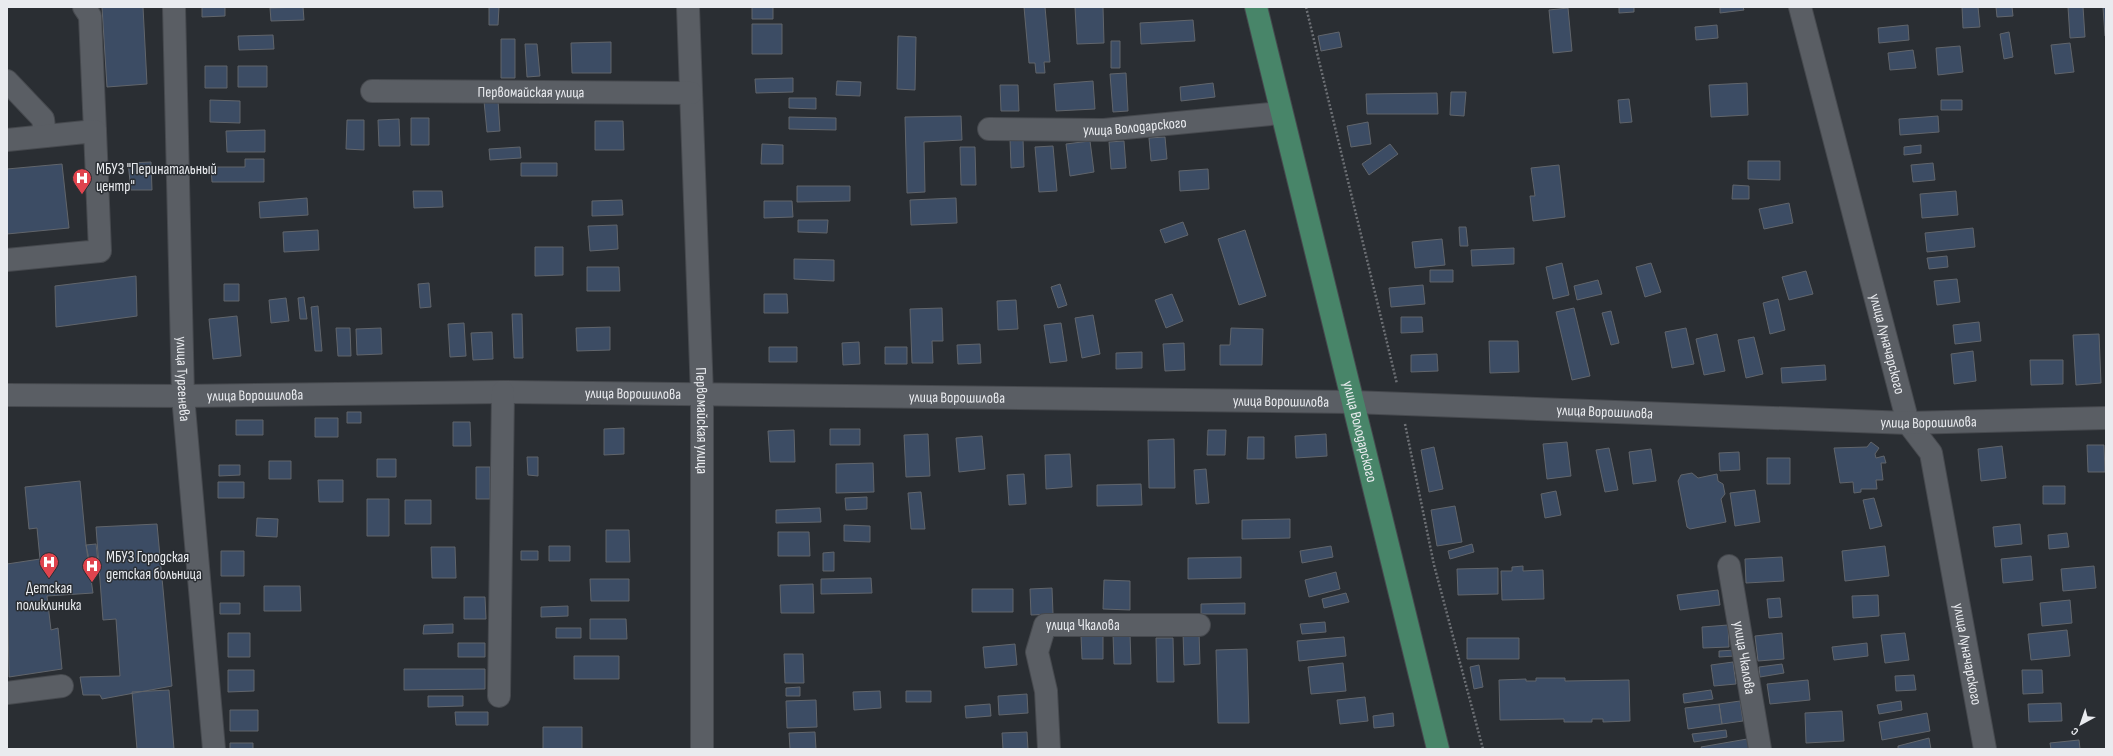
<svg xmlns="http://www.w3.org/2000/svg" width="2113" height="756" font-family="'Sofia Sans Condensed',sans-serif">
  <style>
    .building { fill: #3c4c64; stroke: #61656b }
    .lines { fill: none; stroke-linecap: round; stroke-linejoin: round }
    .minor-casing { stroke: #46494e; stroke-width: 24 }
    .major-casing { stroke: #46494e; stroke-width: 24 }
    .path { stroke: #6d7075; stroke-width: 2.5; stroke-dasharray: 2 2; stroke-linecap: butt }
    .minor { stroke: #5a5e64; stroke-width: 22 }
    .major { stroke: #488569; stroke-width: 22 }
    .labels { text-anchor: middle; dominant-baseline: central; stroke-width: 3; stroke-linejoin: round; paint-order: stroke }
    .street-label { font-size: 15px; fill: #e9ebef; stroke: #2a2e33 }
    .poi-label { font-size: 15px; fill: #e9ebef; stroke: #2a2e33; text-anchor: start }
  </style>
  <rect width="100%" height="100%" fill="#2a2e33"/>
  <path class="building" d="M102,7H143L147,84L107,87Z
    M202,7H225V16L202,17Z
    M303,7L304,20L271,21L270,8Z
    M489,7H499L498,25H489Z
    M752,7H773V19H752Z
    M1024,7H1045L1050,62H1044L1045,73H1036L1035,63H1029Z
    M1075,7H1103L1104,43L1077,44Z
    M1619,7H1634V12L1619,13Z
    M1720,7H1743L1744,10L1720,13Z
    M1962,7H1978L1980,27L1963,28Z
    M1996,7H2012L2013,16L1997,17Z
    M2068,7H2083L2085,37L2070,38Z
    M2103,7H2106V36H2105Z
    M1568,8L1572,51L1553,53L1549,10Z
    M1193,20L1195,41L1141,44L1140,23Z
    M752,24H782V54H752Z
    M1717,25L1718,38L1696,40L1695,27Z
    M1908,25L1909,40L1879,43L1878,28Z
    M1339,32L1342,47L1321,51L1318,36Z
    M2009,32L2013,57L2004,59L2000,34Z
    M273,35L274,49L239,50L238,36Z
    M898,36L916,37L915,90L897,89Z
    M501,39H515V78H501Z
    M1111,41H1120V68H1111Z
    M611,42V73H572L571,43Z
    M2070,43L2074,72L2055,74L2051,45Z
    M525,44H537L540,76L527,77Z
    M1960,46L1963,72L1938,75L1936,48Z
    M1913,50L1916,68L1890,70L1888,53Z
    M205,66H227V88H205Z
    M238,66H267V87H238Z
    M1126,73L1128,111L1113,112L1110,74Z
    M793,78V92L756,93L755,79Z
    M837,81L861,82L860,96L836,95Z
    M1093,81L1095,109L1056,111L1054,84Z
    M1213,83L1215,97L1181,101L1180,87Z
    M1747,83L1748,115L1711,117L1709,85Z
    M1000,85H1018L1019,111H1001Z
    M1451,92H1466L1464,116L1450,115Z
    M1437,93L1438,114H1367L1366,94Z
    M789,98H816V109L789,108Z
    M1629,99L1632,122L1620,123L1618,100Z
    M210,100L240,101V123L210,122Z
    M498,100L500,131L487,132L484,101Z
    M1941,100H1962V110H1941Z
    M961,116L962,140L924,142L925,192L907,193L905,117Z
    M1938,116L1939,132L1900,135L1899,119Z
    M789,117L836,118V130L789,129Z
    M411,118H429V145H411Z
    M399,119L400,146H379L378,120Z
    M347,120H364V150L346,149Z
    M595,121H623L624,150H595Z
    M1368,122L1371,144L1351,147L1347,126Z
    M265,130V152H227L226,131Z
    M1165,137L1167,159L1151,161L1149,138Z
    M1010,139H1023L1024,167L1011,168Z
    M1090,141L1094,172L1070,176L1066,144Z
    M1124,141L1126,168L1111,169L1109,142Z
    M762,144L783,145V164H761Z
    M1390,144L1398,154L1369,175L1362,164Z
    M1921,145V153L1904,155V147Z
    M1053,146L1057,191L1039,192L1035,147Z
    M520,147L521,158L490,160L489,149Z
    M960,147H975L976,185H961Z
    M245,159H264V182H212L211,167H245Z
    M1748,161H1780V180L1748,179Z
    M151,162L152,190H131L128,163Z
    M521,163H557V176H521Z
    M1933,163L1935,180L1913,182L1911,165Z
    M62,164L69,228L7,234V169Z
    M1559,165L1565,217L1533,221L1530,196H1535L1531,168Z
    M1208,169L1209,189L1180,191L1179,171Z
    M1733,185L1749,186V199H1732Z
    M797,186H850V201L797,202Z
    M413,191H442L443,207L414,208Z
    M1956,191L1958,215L1922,218L1920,194Z
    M307,198L308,215L260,218L259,202Z
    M956,198L957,223L911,225L910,200Z
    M622,200L623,215L592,216V201Z
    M764,201H792L793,217L764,218Z
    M1789,203L1793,223L1764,229L1759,209Z
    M798,220H828L827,233L798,232Z
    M1183,222L1188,235L1165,243L1160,230Z
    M617,225L618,249L590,251L588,226Z
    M1459,227H1466L1468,246H1460Z
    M1973,228L1975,247L1927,252L1925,233Z
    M318,230L319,250L284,252L283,232Z
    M1245,230L1266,296L1239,305L1218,239Z
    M1442,239L1445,265L1415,268L1412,242Z
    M535,247H563V275L535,276Z
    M1514,248V264L1472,266L1471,250Z
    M1947,256L1948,267L1929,269L1927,258Z
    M794,259L834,260V281L794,279Z
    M1562,263L1569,295L1553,299L1546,267Z
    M1651,263L1661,292L1645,297L1636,267Z
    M587,267H619L620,291H587Z
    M1430,270H1453V282H1430Z
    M1806,271L1813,294L1789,300L1782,277Z
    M136,276L137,316L56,327L55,286Z
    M1957,279L1960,302L1937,305L1934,281Z
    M1598,280L1602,294L1577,300L1574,286Z
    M429,283L431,307L420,308L418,284Z
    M224,284H239V301H224Z
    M1060,284L1067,305L1058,308L1051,287Z
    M1423,285L1425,304L1391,307L1389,288Z
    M764,294H787L788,313H764Z
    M1172,294L1183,321L1166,328L1155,300Z
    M304,297L307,319H300L298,298Z
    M286,298L289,321L271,323L269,300Z
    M1778,299L1785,330L1770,334L1763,303Z
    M1016,300L1018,329L998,330L997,301Z
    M318,306L322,351H315L311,307Z
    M942,308L943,341H932L933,363H912L910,309Z
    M1574,308L1590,376L1572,380L1556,312Z
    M1611,311L1619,343L1611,345L1602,313Z
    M512,314H522L523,358H514Z
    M1093,315L1100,354L1082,358L1075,318Z
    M237,316L241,356L213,359L209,319Z
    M1401,317H1422L1423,332L1401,333Z
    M1979,322L1981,341L1955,344L1953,325Z
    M464,323L466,356L450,357L448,324Z
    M1061,323L1067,361L1050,363L1044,325Z
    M610,327V350L577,351L576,328Z
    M336,328H350L351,356H338Z
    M381,328L382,354L357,355L356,329Z
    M1231,328L1263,329L1262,365H1220V345H1230Z
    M1686,328L1694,364L1672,368L1665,332Z
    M492,332L493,359L473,360L471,333Z
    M1717,334L1725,371L1704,375L1696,339Z
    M2099,334L2101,383L2076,385L2073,335Z
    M1754,337L1763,374L1746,378L1738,340Z
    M1489,341H1518L1519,372L1490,373Z
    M859,342L860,364L843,365L842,343Z
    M1184,343L1185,370L1165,371L1163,344Z
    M980,344L981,363L958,364L957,345Z
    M769,347H797V362H769Z
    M885,347H907V364H885Z
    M1973,351L1976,381L1954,384L1951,354Z
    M1142,352V368L1116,369V353Z
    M1437,354L1438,371L1411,372V355Z
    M2030,360H2063V384L2031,385Z
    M1825,365L1826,380L1782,383L1781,368Z
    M347,412H361V423H347Z
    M315,418H338V437H315Z
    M236,420H263V435H236Z
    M453,422H470L471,446H453Z
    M624,428V454L604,455V429Z
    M830,429H860V445H830Z
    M794,430L795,462H770L768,431Z
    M1208,430H1226L1225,455H1207Z
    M928,434L930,476L906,477L904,435Z
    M1326,434L1327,456L1296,458L1295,436Z
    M982,436L985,469L959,472L956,438Z
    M1248,437H1264V459H1247Z
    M1174,439L1175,488H1149L1148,440Z
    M1567,442L1571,476L1547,479L1543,444Z
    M1871,442L1879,448L1875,454L1876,458L1884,456L1886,463H1881L1883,480H1876L1877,489H1861V492L1854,493L1853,482L1840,483L1834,448L1867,447Z
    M2087,445H2104L2105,472H2088Z
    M2002,446L2006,478L1981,481L1978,449Z
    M1434,447L1443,489L1429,492L1421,450Z
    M1609,448L1618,490L1605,492L1596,450Z
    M1651,449L1656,481L1633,484L1629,452Z
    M1739,452L1740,470L1720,471L1719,453Z
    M1070,454L1072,487L1046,489L1045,455Z
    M527,457H538V476L528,475Z
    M1767,458H1790V484H1767Z
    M377,459H396V477H377Z
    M269,461H291V479H269Z
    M873,463L874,492L836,493V464Z
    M219,465H240V475L219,476Z
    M476,467H490V499H476Z
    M1206,469L1209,503L1196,504L1194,470Z
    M1692,473L1698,478L1717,474L1718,481L1723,484L1725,494L1721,499L1726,522L1690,529L1687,527L1678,481L1681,475Z
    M1024,474L1026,504L1009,505L1007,475Z
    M318,480H343V502H319Z
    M80,481L86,545L93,593L47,596L51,630L58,628L62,669L9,677L7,564L40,559L37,528L29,529L25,487Z
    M218,482H244V498H218Z
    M1141,484L1142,505L1097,506V485Z
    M2043,486H2065V504H2043Z
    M1755,490L1760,522L1735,526L1730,493Z
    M1556,491L1561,515L1545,518L1541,494Z
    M921,492L925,529H911L908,493Z
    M867,497V509L846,510L845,498Z
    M1874,498L1882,526L1870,529L1863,500Z
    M367,499H389V536H367Z
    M405,500H431V524H405Z
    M1455,506L1462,542L1437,546L1431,510Z
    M820,508L821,522L776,523V510Z
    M257,518L278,519L277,537L256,536Z
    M1290,519V538L1242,539V520Z
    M157,524L172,686L102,699L100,695H83L80,677L120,676L116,619L103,620L96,527Z
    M2020,524L2022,544L1995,547L1993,527Z
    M844,525L870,526V542L844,541Z
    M606,530H629L630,562H606Z
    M778,532H809L810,556H778Z
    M2067,533L2069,547L2049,549L2048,535Z
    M96,544L98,562L90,564L86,545Z
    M1472,544L1474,552L1450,559L1448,551Z
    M549,546H570V561H549Z
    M1331,546L1333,557L1302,563L1300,551Z
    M1885,546L1889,576L1845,581L1842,551Z
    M431,547H455L456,578H432Z
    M221,551H244V576H221Z
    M521,551H538V560H521Z
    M834,552V571H823V553Z
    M2031,556L2033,580L2003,583L2001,559Z
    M1241,557V578L1188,579V558Z
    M1782,557L1784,581L1746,583L1745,559Z
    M1523,566V571L1543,570L1544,599L1502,600L1501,571H1512V567Z
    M2094,566L2096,588L2063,591L2061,569Z
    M1498,568V594L1458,595L1457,569Z
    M1336,572L1340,589L1309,597L1305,580Z
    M871,578L872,593L821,594V579Z
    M590,579H629V601H591Z
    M1104,580L1130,581V610L1103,609Z
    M813,584L814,613H781L780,585Z
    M264,586H300L301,611H264Z
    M1052,588L1053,614L1031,615L1030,589Z
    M972,589H1013V612H972Z
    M1718,590L1720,605L1680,610L1677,595Z
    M1346,593L1349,602L1324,608L1322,599Z
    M1878,595L1879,616L1853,618L1852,596Z
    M464,597H485L486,619H464Z
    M1780,598L1782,617L1769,618L1767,599Z
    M2070,600L2072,623L2042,626L2040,603Z
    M220,603H240V614H220Z
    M1245,603V614H1201V604Z
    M568,606V616L541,617V607Z
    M590,619H626L627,639H590Z
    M1325,622L1326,632L1302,634L1300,624Z
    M453,624V633L423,634L424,625Z
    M1728,625L1729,647L1703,648L1702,627Z
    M556,628H581V638H556Z
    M2067,630L2070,656L2031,660L2028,634Z
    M1183,632H1199L1200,664L1184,665Z
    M228,633H250V657H228Z
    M1782,633L1784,659L1758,661L1755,636Z
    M1905,633L1909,660L1885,663L1881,635Z
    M1113,634H1130L1131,664H1114Z
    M1103,635V659H1082L1081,636Z
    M1344,637L1346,656L1299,661L1297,641Z
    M1156,638H1173L1174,682H1157Z
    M1467,638H1519V659H1467Z
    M458,643H485V657H458Z
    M1867,643L1868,656L1834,660L1832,647Z
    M1015,644L1017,665L985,668L983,647Z
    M1247,649L1249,723H1218L1216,650Z
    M1735,650V656L1719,657V651Z
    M784,654H803L804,683H785Z
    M574,656H619V679H574Z
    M1733,662L1736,684L1714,686L1711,665Z
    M1343,663L1346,691L1311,694L1308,667Z
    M1782,664L1784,673L1760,677L1759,667Z
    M1479,665L1483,687L1474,689L1470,667Z
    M404,669H485V689L404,690Z
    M228,670H254V691L228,692Z
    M2022,670H2042L2043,693L2023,694Z
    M1914,675L1916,690L1896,691L1895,676Z
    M1536,678H1565V681L1629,680L1630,721L1603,722V719H1592V722H1564V719L1500,720L1499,680L1526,679V681H1536Z
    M1808,680L1810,700L1770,704L1767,684Z
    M800,687V696H786V688Z
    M169,690L174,749H137L132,692Z
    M1711,690L1713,699L1684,703L1683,694Z
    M880,691L881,708L854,710L853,692Z
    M906,691H931V702H906Z
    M1027,694L1028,713L999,715L998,696Z
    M428,696H463V706L428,707Z
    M1365,697L1368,721L1340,724L1337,700Z
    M816,700L817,727L787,728L786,701Z
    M1740,701L1743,721L1722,724L1719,704Z
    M1901,701L1902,710L1879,714L1877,705Z
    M2061,703L2062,721L2029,722L2028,704Z
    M990,704L991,716L966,718L965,706Z
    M1719,704L1722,724L1688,729L1685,708Z
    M230,710H258V731H230Z
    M1842,711L1844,741L1806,743L1805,713Z
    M455,712H488V725H456Z
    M1393,713L1394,726L1374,728L1373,716Z
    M1927,713L1930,731L1882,740L1879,722Z
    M543,727H582V749H543Z
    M1726,730L1727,737L1694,742L1692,734Z
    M815,732L816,749H790L789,733Z
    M1027,732L1028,749H1003L1002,733Z
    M1929,738L1931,749H1898V746Z
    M1747,739L1749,749H1702L1701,747Z
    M2079,740L2080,749H2051L2050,743Z
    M230,743H253V749H230Z"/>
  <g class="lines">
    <g class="minor-casing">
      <g id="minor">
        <path d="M84,7L90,16L95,131"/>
        <path id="s1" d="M174,7L183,396L214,749"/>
        <path id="s2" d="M688,7L702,395V749"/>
        <path id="s3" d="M1800,7L1908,423L1931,453L1985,749"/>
        <path d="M7,81L43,119L45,136"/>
        <path id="s4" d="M372,91L691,93"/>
        <path id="s5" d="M989,129L1104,130L1281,113"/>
        <path d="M7,140L95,131L100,251L7,260"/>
        <path id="s6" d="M7,395L183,396L503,392L1352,402L1908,423L2106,418"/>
        <path id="s7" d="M1729,566L1760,749"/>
        <path d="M7,693L62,686"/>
        <path d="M499,696L503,392"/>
        <path id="s8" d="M1049,749L1046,691L1037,652L1045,625H1199"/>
      </g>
    </g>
    <g class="major-casing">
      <g id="major">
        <path id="s9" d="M1256,7L1438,749"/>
      </g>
    </g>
    <path class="path" d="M1306,7L1397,384
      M1405,424L1434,565L1483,749"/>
    <use href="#minor" class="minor"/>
    <use href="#major" class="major"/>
  </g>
  <defs>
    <g id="hospital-pin" transform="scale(1)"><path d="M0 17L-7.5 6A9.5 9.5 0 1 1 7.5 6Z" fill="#e0444e" stroke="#2a2e33"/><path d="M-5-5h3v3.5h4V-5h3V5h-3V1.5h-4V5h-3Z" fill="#fff"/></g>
  </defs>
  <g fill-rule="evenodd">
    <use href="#hospital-pin" x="82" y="178"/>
    <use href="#hospital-pin" x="49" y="562"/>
    <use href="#hospital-pin" x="92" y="566"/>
  </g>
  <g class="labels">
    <g class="street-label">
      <text stroke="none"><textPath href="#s4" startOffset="159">Первомайская улица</textPath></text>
      <text stroke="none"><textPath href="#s5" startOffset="146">улица Володарского</textPath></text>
      <text stroke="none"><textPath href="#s3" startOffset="348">улица Луначарского</textPath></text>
      <text stroke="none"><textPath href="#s1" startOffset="372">улица Тургенева</textPath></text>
      <text stroke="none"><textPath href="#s6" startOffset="626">улица Ворошилова</textPath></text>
      <text stroke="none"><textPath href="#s6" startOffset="248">улица Ворошилова</textPath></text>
      <text stroke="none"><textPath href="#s6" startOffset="950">улица Ворошилова</textPath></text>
      <text stroke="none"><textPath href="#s6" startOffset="1274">улица Ворошилова</textPath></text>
      <text stroke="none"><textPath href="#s6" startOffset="1598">улица Ворошилова</textPath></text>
      <text stroke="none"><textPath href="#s2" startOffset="414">Первомайская улица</textPath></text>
      <text stroke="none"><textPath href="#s6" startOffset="1922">улица Ворошилова</textPath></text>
      <text stroke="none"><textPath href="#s9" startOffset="437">улица Володарского</textPath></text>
      <text stroke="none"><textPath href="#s8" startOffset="164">улица Чкалова</textPath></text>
      <text stroke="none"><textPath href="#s3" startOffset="672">улица Луначарского</textPath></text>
      <text stroke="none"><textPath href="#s7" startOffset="93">улица Чкалова</textPath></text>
    </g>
    <g class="poi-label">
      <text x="96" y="169">МБУЗ "Перинатальный<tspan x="96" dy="17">центр"</tspan></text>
      <text x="106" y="557">МБУЗ Городская<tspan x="106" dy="17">детская больница</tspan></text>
      <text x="49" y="588" text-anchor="middle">Детская<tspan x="49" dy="17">поликлиника</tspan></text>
    </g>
  </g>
  <rect width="2113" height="756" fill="none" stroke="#e9ebef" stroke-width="16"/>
  <g transform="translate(2081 724) rotate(220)" stroke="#2a2e33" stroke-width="3" paint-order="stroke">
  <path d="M0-3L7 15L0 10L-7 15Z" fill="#e9ebef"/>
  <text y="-6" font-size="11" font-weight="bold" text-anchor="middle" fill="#e9ebef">С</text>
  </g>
</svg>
